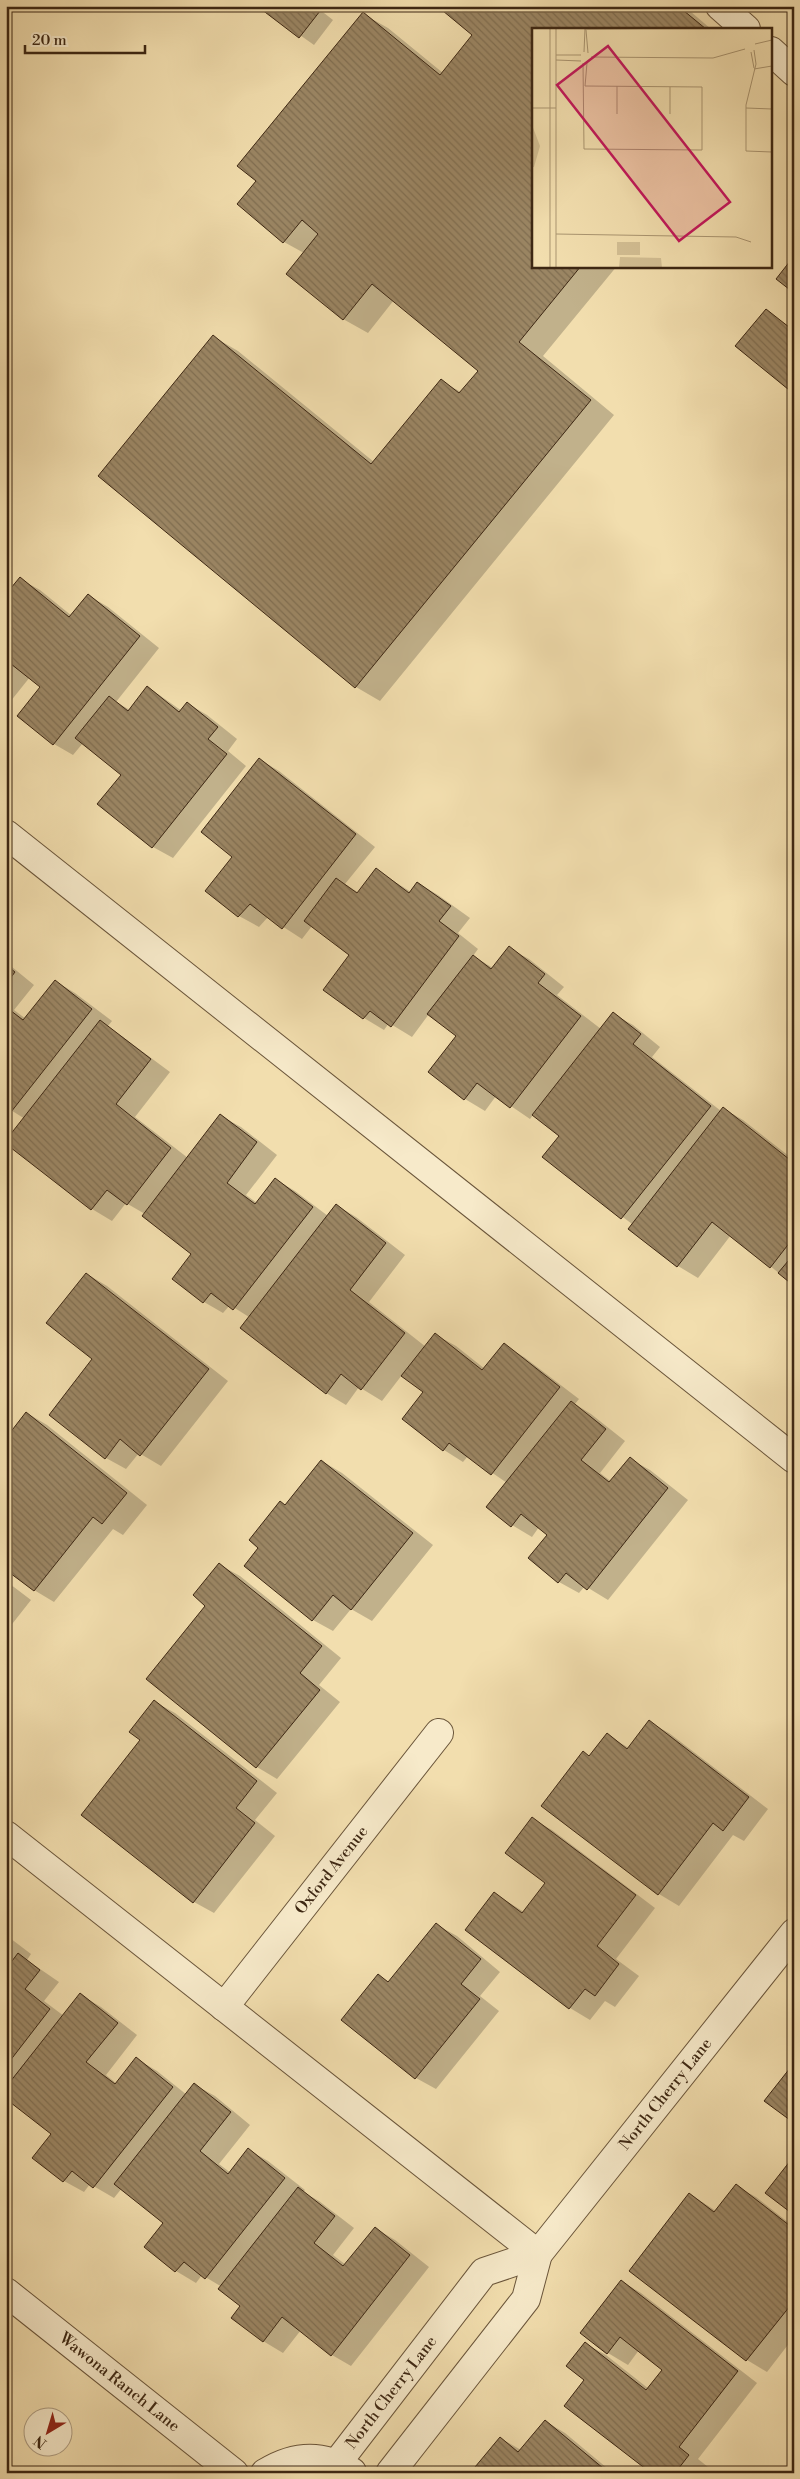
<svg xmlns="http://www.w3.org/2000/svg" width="800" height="2479" font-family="'Libre Bodoni',serif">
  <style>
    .shadow { fill: #0003 }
    .building { fill: url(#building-back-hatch); stroke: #3d2713 }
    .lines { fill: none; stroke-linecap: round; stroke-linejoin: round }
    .minor-casing { stroke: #6a553a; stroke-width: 30 }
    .minor { stroke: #f7eaca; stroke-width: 28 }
    .labels { text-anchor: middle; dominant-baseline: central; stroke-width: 4; stroke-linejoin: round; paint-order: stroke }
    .street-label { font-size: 16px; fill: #3d2713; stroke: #f7eaca }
    .inset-road { fill: none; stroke: #aa9570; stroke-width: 1 }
    .view { fill: #c2185b; fill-opacity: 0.15; stroke: #c2185b; stroke-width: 2.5 }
    .inset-edge { fill: none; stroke: #3d2713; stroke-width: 2.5 }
  </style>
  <defs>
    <pattern id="building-back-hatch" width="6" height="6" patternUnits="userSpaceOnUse" patternTransform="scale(1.25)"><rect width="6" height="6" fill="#9b8664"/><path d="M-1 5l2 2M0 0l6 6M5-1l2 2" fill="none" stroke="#806e51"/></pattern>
  </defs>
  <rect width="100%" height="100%" fill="#f2deae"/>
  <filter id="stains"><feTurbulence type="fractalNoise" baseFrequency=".004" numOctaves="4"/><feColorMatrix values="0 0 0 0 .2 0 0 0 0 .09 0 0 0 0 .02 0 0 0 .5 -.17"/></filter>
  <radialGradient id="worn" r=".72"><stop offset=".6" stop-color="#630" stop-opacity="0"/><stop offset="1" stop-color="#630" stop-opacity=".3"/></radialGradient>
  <path class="shadow" d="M259,6H315L333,20L314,45Z
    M439,6H684L711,29H534V266H617L543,356L614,415L380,701L356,687L214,337L238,351L374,462L441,381L461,392L479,371L394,300L368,333L343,319L304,253L284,242L238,204L258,181L363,14L388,28L443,73L474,35Z
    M766,311L794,330V392Z
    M20,579L40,590L72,616L88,595L108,607L159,648L116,702L130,710L148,687L182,711L187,703L207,715L237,739L228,751L246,766L173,858L153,847L99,804L123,775L83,743L73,755L54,744L42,686L30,677L6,707V596Z
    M259,759L279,771L375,847L345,884L359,893L376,870L411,892L418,883L438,895L470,918L458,933L478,949L473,956L493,968L509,948L529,959L564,987L557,995L601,1029L613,1014L633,1025L660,1047L652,1057L721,1111L724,1109L743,1120L794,1160V1285L731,1235L698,1278L678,1266L629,1228L632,1224L544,1157L560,1136L533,1115L530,1119L496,1096L485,1111L465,1099L430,1072L458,1036L429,1014L412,1037L389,1023L384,1030L364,1018L325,989L351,955L312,926L302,939L268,917L259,927L239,916L207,891L234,857Z
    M6,962L34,985L14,1010L26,1019L55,981L75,993L112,1021L108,1026L170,1072L135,1117L188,1158L221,1116L241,1127L277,1155L246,1195L257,1203L275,1179L295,1191L328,1216L336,1205L356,1217L405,1255L369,1302L426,1347L436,1335L456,1346L485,1369L504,1345L524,1357L579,1399L575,1404L591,1414L625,1441L600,1473L612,1482L630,1459L650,1470L688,1500L608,1600L585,1586L579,1593L559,1582L548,1535L539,1527L532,1537L512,1525L507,1483L468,1456L463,1462L444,1450L425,1392L402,1375L382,1401L359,1387L346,1405L326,1393L249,1317L230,1305L223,1313L204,1302L193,1254L145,1214L126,1203L112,1221L92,1209L6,1142L25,1119L6,1107Z
    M87,1274L107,1286L228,1381L161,1466L139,1453L126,1469L106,1458L50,1414L94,1359Z
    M27,1413L47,1425L147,1505L123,1535L113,1529L54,1602L34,1590Z
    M322,1461L342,1473L433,1545L372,1621L351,1609L333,1631L313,1620L246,1565L260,1548L286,1505Z
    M220,1565L240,1576L341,1658L319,1685L340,1702L277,1779L257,1767L148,1678L207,1605Z
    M6,1581L31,1600L9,1628L6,1626Z
    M155,1702L175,1713L277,1793L255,1820L275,1836L214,1913L194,1902L83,1815L142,1739Z
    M649,1722L669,1733L768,1809L744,1841L733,1835L679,1906L659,1894L543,1806L583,1752L590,1757L607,1735L629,1748Z
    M532,1819L552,1830L655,1908L616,1959L639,1976L615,2007L605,2001L590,2020L570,2008L467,1930L495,1894L524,1912L547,1882Z
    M437,1925L457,1936L500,1972L480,1996L499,2011L436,2089L416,2078L378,1976L390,1982Z
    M6,1935L31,1954L27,1960L59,1982L44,2001L64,2016L81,1995L101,2007L137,2035L106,2075L117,2084L137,2059L157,2071L187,2095L195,2085L215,2096L250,2125L219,2164L231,2173L249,2150L268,2161L305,2190L303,2192L319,2201L354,2228L333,2255L346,2265L375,2228L395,2240L429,2267L351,2366L332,2355L301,2330L283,2353L263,2341L242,2306L222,2287L202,2275L196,2283L176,2271L145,2247L165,2223L122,2188L114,2198L90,2184L84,2192L64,2181L53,2134L9,2100L6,2104Z
    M736,2186L756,2197L794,2227V2337L767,2372L747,2360L631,2270L690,2194L716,2211Z
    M621,2281L641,2293L757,2383L698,2459L708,2467L704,2473H653L585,2380L586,2344L606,2355L649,2389L664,2370L639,2350L628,2365L608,2353L582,2333Z
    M545,2421L565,2433L613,2473H472L500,2438L521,2450Z"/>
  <path class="building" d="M257,6H313L320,11L299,38Z
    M437,6H678L706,29H534V266H581L519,342L591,400L355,688L98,476L213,335L371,464L441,379L459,393L478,371L372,284L343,320L286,274L318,234L302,220L283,243L237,204L256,181L237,166L363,12L440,75L472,35Z
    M794,256V293L776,279Z
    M766,309L794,331V394L735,346Z
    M20,577L69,617L88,594L140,636L53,745L17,716L40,687L11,664L6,670V594Z
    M147,686L179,712L187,702L218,727L208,739L227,754L152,848L97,804L121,775L75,738L109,696L128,711Z
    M259,758L356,834L282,929L250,904L238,917L205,891L232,857L201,832Z
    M376,868L409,893L417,882L451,906L439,921L459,936L391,1027L370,1011L363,1019L323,990L349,955L304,921L336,878L357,893Z
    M509,946L545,974L538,983L581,1016L510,1108L477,1083L464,1100L428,1072L456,1036L427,1014L473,955L491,969Z
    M6,965L15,972L6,984Z
    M55,980L92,1009L11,1112L6,1108V1007L23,1020Z
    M613,1012L641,1034L633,1044L711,1106L621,1219L542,1157L559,1136L532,1115Z
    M100,1020L151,1059L116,1104L171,1148L127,1205L107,1190L91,1210L6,1144V1140Z
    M723,1107L794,1163V1237L770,1268L712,1222L677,1267L628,1229Z
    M220,1114L257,1142L227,1183L255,1204L275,1178L313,1207L233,1310L211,1293L203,1303L172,1279L191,1254L142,1216Z
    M336,1204L386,1243L350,1290L405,1333L361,1390L341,1374L326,1394L240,1328Z
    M794,1254V1286L778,1273Z
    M86,1273L209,1369L140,1456L120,1439L105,1459L49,1415L92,1359L46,1323Z
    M435,1333L482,1370L504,1343L560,1387L491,1475L449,1443L443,1451L402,1419L423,1392L401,1376Z
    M571,1401L606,1429L581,1460L609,1482L630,1457L668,1488L587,1590L566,1573L558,1583L528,1558L547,1535L521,1514L511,1527L486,1507Z
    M26,1412L127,1493L102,1524L93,1517L34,1591L6,1570V1438Z
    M321,1460L413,1533L351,1610L333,1595L312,1621L244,1566L258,1548L249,1540L280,1501L285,1505Z
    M219,1563L322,1646L300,1673L320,1690L256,1768L146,1679L205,1606L193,1595Z
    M6,1583L12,1587L6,1595Z
    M154,1700L257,1781L236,1808L255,1823L193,1903L81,1815L140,1740L129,1732Z
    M649,1720L749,1797L723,1831L713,1823L658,1895L541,1806L583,1751L589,1756L607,1733L627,1749Z
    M532,1817L636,1895L597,1946L619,1964L595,1996L585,1989L569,2009L465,1930L494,1892L522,1913L545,1883L505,1853Z
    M436,1923L481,1959L461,1984L480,1999L415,2079L341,2020L378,1974L388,1982Z
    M6,1937L12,1942L6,1949Z
    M18,1953L40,1970L25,1989L50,2009L6,2066V1969Z
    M80,1993L118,2023L86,2062L115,2084L136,2057L173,2087L93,2188L72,2171L63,2182L32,2158L51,2134L6,2099V2087Z
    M794,2063V2123L764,2101Z
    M194,2083L231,2112L200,2151L228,2174L248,2148L285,2178L205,2279L184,2262L175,2272L144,2247L163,2223L114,2184Z
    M794,2156V2215L765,2193Z
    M736,2184L794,2229V2301L746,2361L629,2271L689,2193L714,2212Z
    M298,2187L335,2216L314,2243L343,2266L375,2227L410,2255L331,2356L282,2317L263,2342L231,2318L240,2306L218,2289Z
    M621,2280L738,2371L679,2447L689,2455L675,2473H651L564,2406L584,2380L566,2366L585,2342L646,2390L662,2370L620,2337L607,2354L580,2333Z
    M545,2420L609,2473H470L500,2437L518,2452Z"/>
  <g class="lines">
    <g class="minor-casing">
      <g id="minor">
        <path d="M720,6L746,29"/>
        <path d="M771,51L794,72"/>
        <path d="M6,834L794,1459"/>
        <path d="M6,1835L538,2254"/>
        <path id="s1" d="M224,2007L439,1733"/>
        <path id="s2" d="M6,2292L234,2473"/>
        <path id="s3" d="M337,2463L484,2272L538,2254"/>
        <path d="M265,2473C294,2455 322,2453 352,2472"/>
        <path id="s4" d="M390,2473L526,2299L538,2254L794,1933"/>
      </g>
    </g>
    <use href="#minor" class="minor"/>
  </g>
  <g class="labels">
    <g class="street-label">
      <text stroke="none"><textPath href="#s1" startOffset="174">Oxford Avenue</textPath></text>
      <text stroke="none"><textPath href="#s4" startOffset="472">North Cherry Lane</textPath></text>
      <text stroke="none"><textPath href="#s2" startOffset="145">Wawona Ranch Lane</textPath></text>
      <text stroke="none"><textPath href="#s3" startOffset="89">North Cherry Lane</textPath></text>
    </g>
  </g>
  <g transform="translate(532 28)">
    <rect width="240" height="240" fill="#f2deae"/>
    <path d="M0,97L8,118L2,139H0ZM85,214H108V227H85Z" fill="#d3bf94"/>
    <path d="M88,229L129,230L130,240H87Z" fill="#d3bf94"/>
    <path class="inset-road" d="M53,1L170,0M54,2L56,25M223,16L240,12M222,22L224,36L214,77V123L240,124M52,24L53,1M219,24L222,40M24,27H49M59,29L181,30L213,21M24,32L49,33M51,35L52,121L170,122V59L53,58M222,41L240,38M53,58L55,35M0,80H24M214,80L240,81M85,86V58M138,86V59M24,206L204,209L219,214M18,240V0M24,240V0"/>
    <path class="view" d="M76,18L198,174L147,213L25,57Z"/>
    <rect width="240" height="240" class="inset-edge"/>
  </g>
  <rect width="800" height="2479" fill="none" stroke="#f2deae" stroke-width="25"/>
  <rect x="8" y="8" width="785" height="2464" fill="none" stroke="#3d2713" stroke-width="2.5"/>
  <rect x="12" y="12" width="775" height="2454" fill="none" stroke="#3d2713"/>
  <g transform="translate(48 2432) rotate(218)"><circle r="24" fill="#f7eaca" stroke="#ad9c81"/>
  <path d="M0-4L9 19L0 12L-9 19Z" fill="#8f2418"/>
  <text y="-8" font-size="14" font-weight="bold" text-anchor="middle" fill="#3d2713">N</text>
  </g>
  <path d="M25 45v8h120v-8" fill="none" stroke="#3d2713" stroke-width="2.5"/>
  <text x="32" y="45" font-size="15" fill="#3d2713" stroke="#f7eaca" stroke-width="4" paint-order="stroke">20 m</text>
  <rect width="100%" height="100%" filter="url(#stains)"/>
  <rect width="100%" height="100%" fill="url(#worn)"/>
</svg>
